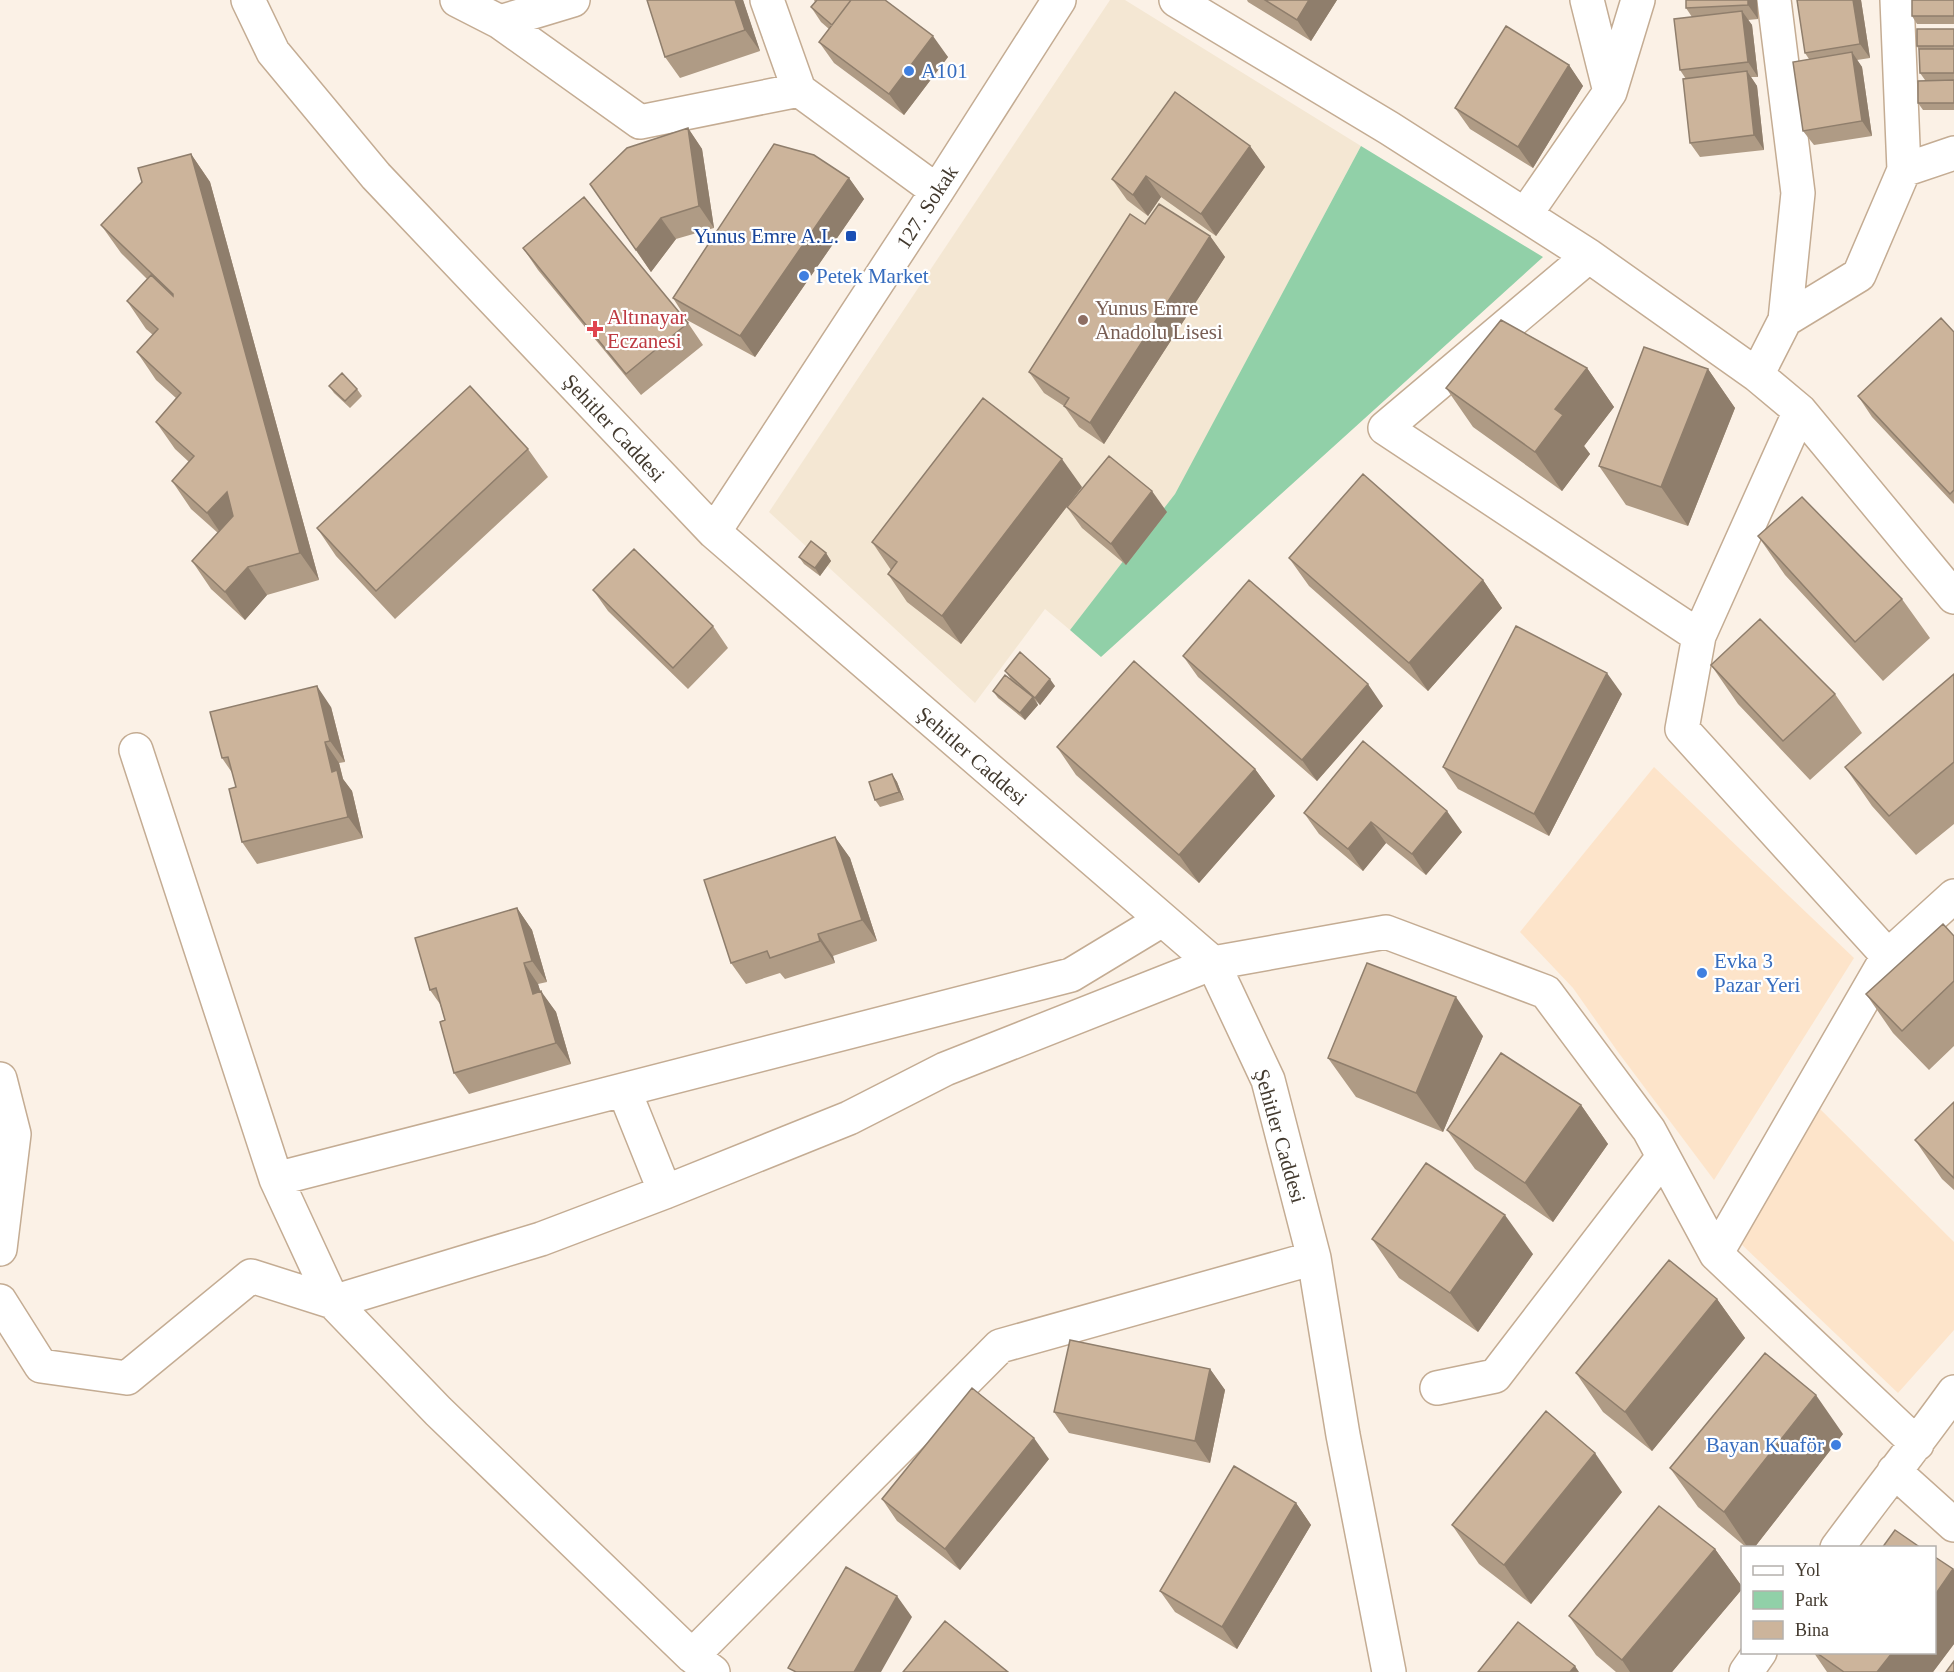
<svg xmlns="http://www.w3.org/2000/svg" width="1954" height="1672" font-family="Georgia,serif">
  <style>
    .built { fill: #fde4ca }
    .education { fill: #f4e7d3 }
    .green { fill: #91d0a8 }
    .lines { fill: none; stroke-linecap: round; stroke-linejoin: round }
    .minor-casing { stroke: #c4ac93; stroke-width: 36 }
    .minor { stroke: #fff; stroke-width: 33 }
    .wall { fill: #af9b85 }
    .shaded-wall { fill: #8f7e6c }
    .building { fill: #ccb49b; stroke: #8f7e6c; stroke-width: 1.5 }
    .shop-dot { fill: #3f7fe0; stroke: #fff; stroke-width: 2 }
    .transit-dot { fill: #1a4fb4; stroke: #fff; stroke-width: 2 }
    .education-dot { fill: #8d6e63; stroke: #fff; stroke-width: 2 }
    .health-dot { fill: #e0444e; stroke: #fff; stroke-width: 2 }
    .labels { text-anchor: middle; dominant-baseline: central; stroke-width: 4.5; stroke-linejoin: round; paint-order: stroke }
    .shop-label { font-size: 21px; fill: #366cbe; stroke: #fff; text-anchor: start }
    .street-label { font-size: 21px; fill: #433a2f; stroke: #fff }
    .transit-label { font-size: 21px; fill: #164399; stroke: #fff; text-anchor: end }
    .education-label { font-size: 21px; fill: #785e54; stroke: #fff; text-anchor: start }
    .health-label { font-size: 21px; fill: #be3a42; stroke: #fff; text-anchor: start }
  </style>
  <rect width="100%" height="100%" fill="#fbf1e6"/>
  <path class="built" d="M1654,767L1854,958L1714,1180L1618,1052L1573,988L1520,932Z
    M1819,1108L1954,1242V1330L1898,1393L1739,1242Z"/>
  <path class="education" d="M1110,0H1125L1361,146L1175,495L1070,630L1045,609L975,703L769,512Z"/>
  <path class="green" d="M1361,146L1543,257L1101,657L1070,630L1175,494Z"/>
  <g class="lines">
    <g class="minor-casing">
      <path id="minor" d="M248,0L273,52L376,176L714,532L1213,963L1268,1080L1314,1258L1343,1435L1389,1672
        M457,0L500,22L640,122L799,90
        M767,0L799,90L937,191
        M1176,0L1389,128L1589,256L1757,375L1800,411L1954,597
        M1587,0L1610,92
        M500,22L573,0
        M1904,170L1954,153
        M1525,215L1610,92L1638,0
        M1589,256L1385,428L1699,636
        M1785,320L1859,275L1904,170L1897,0
        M1757,375L1785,320L1798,193L1774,0
        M1800,411L1699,636L1682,729L1888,956
        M714,532L937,191L1059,0
        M136,750L276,1179L333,1302L438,1411L692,1656L713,1672
        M0,1079L14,1134L0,1249
        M624,1090L665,1192
        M276,1179L1071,975L1162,920
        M1716,1254L1888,956L1954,896
        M0,1301L41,1366L127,1378L251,1276L333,1302L541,1239L665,1192L849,1118L945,1069L1213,963L1386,932L1546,992L1649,1130L1716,1254L1917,1444
        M1437,1388L1495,1376L1663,1157
        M1894,1471L1954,1525
        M1837,1548C1876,1495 1916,1445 1954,1392
        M692,1656L1000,1346L1314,1258
        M1746,1672L1760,1652"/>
    </g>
    <use href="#minor" class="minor"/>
  </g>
  <path class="wall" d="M743,0L760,51L680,78L665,57Z
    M814,0H885L948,57L904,115L834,63L819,42L829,29L821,22L811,7L815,2Z
    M1247,0H1337L1311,41L1248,2Z
    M1686,0H1757L1758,19L1748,20L1752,25L1758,77H1751L1757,86L1764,150L1700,157L1690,143L1686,79L1680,70L1692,17L1686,8Z
    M1797,0H1861L1870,58L1857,60L1862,67L1872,136L1814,145L1803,131L1809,59L1805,53Z
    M1954,0V24H1917L1912,16Z
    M1954,29V80H1925L1920,73L1919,50L1917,46Z
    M1569,65L1583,86L1533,168L1470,129L1455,108Z
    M1954,80V110H1923L1918,103Z
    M688,128L702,149L714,228L676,239L651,272L590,184Z
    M1250,146L1265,167L1216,236L1161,197L1148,216L1127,200L1112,179Z
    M191,154L210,182L319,580L267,595L245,620L211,589L192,561L218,533L191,509L172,481L189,462L175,449L156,422L176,398L156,380L137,352L153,335L146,329L127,301L147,279L121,253L101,225Z
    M849,178L864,199L755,357L687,320L673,298Z
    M1145,224L1210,236L1225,257L1104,444L1079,427L1064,406L1044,393L1029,372Z
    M523,248L688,323L703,345L641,395L538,270Z
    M1954,332V504L1872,417L1858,396Z
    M1587,368L1614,407L1584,446L1590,454L1562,491L1473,427L1446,388Z
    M1708,369L1735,408L1688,526L1626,505L1599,466Z
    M329,386L357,389L362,396L350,408L334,393Z
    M528,449L548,477L395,619L336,556L317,528Z
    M1082,487L961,644L907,602L888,574L891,570L872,542Z
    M1067,507L1167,512L1126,565L1082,528Z
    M1758,536L1902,599L1930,638L1883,681L1785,575Z
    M826,553L831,561L820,576L804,564L799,557Z
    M1289,558L1483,580L1502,608L1428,691L1309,586Z
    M593,590L713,626L728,648L688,689L608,611Z
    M1183,656L1383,706L1317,781L1198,677Z
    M1711,665L1835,694L1862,733L1810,780L1738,704Z
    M1005,671L1055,686L1040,705L1036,701L1038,705L1025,720L998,698L993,691L1010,678Z
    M1954,674V824L1916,855L1872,806L1845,767Z
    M1622,694L1549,836L1458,789L1443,767Z
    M331,707L345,762L339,763L343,779L352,791L363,838L257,864L242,842L236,787L233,774L222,758Z
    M1057,747L1255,769L1275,796L1199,883L1076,775Z
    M892,774L897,782L904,800L880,807L875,800Z
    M1304,813L1462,832L1426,875L1386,843L1363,871L1319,834Z
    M835,837L850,858L877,941L833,956L835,963L785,979L780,973L746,984L731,963Z
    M517,908L532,930L547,982L538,984L540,991L556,1012L571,1064L469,1094L454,1073L445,1020L440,1004L430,990Z
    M1954,936V1046L1929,1070L1893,1033L1866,994Z
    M1483,1036L1443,1132L1356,1097L1328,1058Z
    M1954,1102V1190L1942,1179L1915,1140Z
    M1581,1105L1608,1144L1553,1222L1475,1169L1447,1130Z
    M1372,1239L1533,1254L1478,1332L1399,1278Z
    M1717,1299L1745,1338L1652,1451L1603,1412L1576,1373Z
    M1210,1369L1225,1390L1210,1463L1069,1433L1054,1412Z
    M1843,1434L1754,1548H1747L1698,1507L1670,1468Z
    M1049,1459L960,1570L897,1521L882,1499Z
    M1622,1492L1531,1604L1479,1564L1452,1525Z
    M1296,1503L1311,1525L1237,1649L1175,1612L1160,1591Z
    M1715,1549L1743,1588L1672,1672H1616L1596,1655L1569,1616Z
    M1953,1569L1954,1570V1644L1933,1672H1827L1814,1653H1935Z"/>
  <path class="shaded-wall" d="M735,0H743L760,51L745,30Z
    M1309,0H1337L1311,41L1297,20Z
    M1748,0H1757L1758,19L1748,5Z
    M1853,0H1861L1870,58L1860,44Z
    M1742,11L1752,25L1758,77L1748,62Z
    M933,36L948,57L904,115L889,94Z
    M1852,52L1862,67L1872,136L1862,121Z
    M1569,65L1583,86L1533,168L1518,147Z
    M1747,71L1757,86L1764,150L1754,135Z
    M688,128L702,149L714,228L699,206Z
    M1250,146L1265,167L1216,236L1201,214Z
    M191,154L210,182L319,580L300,553Z
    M1146,176L1161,197L1148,216L1133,195Z
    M849,178L864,199L755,357L740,336Z
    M661,218L676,239L651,272L636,250Z
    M1210,236L1225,257L1104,444L1090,423Z
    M1587,368L1614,407L1584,446L1590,454L1562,491L1535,452L1555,409Z
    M1708,369L1735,408L1688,526L1661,487Z
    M1062,459L1082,487L961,644L942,616Z
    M1152,491L1167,512L1126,565L1111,544Z
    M227,492L246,519L226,541L207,513Z
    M826,553L831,561L820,576L815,568Z
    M248,567L267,595L245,620L225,592Z
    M1483,580L1502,608L1428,691L1409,663Z
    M1607,673L1622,694L1549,836L1534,814Z
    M1050,679L1055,686L1040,705L1035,698Z
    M1368,684L1383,706L1317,781L1302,760Z
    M317,686L331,707L345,762L330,741Z
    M1033,697L1038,705L1025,720L1020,713Z
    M325,742L339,763L343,779L352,791L363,838L348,817L332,772Z
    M1255,769L1275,796L1199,883L1179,855Z
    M892,774L897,782L904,800L899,792Z
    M1447,811L1462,832L1426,875L1412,854Z
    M1371,822L1386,843L1363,871L1348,849Z
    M835,837L850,858L877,941L862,920Z
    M517,908L532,930L547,982L532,961Z
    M818,934L833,956L835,963L820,941Z
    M524,963L538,984L548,1015L533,994Z
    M541,991L556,1012L571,1064L556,1043Z
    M1456,997L1483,1036L1443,1132L1416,1093Z
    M1581,1105L1608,1144L1553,1222L1525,1183Z
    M1505,1215L1533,1254L1478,1332L1450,1293Z
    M1717,1299L1745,1338L1652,1451L1625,1412Z
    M1210,1369L1225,1390L1210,1463L1195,1441Z
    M1816,1395L1843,1434L1754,1548H1748L1724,1512Z
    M1034,1438L1049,1459L960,1570L945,1549Z
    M1595,1453L1622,1492L1531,1604L1504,1565Z
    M1296,1503L1311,1525L1237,1649L1222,1627Z
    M1715,1549L1743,1588L1672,1672H1630L1622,1660Z
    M1953,1569L1954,1570V1644L1933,1672H1877L1892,1653H1935V1595Z
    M897,1596L912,1617L881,1672H854Z
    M1575,1666L1579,1672H1570Z"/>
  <path class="building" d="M647,0H735L745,30L665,57Z
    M817,0H851L832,25L811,7Z
    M851,0H885L933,36L889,94L819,42Z
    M1265,0H1309L1297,20Z
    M1686,0H1748V5L1686,8Z
    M1797,0H1853L1860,44L1805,53Z
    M1912,0H1954V16H1912Z
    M1742,11L1748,62L1680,70L1674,19Z
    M1506,26L1569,65L1518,147L1455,108Z
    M1917,29H1954V46H1917Z
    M1919,49H1954V73H1920Z
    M1852,52L1862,121L1803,131L1793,62Z
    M1747,71L1754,135L1690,143L1683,79Z
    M1954,80V103H1918V81Z
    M1175,92L1250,146L1201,214L1146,176L1133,195L1112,179Z
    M688,128L699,206L661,218L636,250L590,184L627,148Z
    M774,144L814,155L849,178L740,336L673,298Z
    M191,154L300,553L248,567L225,592L192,561L233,516L227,492L207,513L172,481L194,456L156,422L181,393L137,352L158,329L127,301L151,275L173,296V294L101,225L142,182L138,168Z
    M584,197L688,323L626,374L523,248Z
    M1159,204L1210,236L1090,423L1064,406L1069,398L1029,372L1130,214L1145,224Z
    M1941,318L1954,332V490L1950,494L1858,396Z
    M1501,320L1587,368L1555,409L1563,415L1535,452L1446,388Z
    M1644,347L1708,369L1661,487L1599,466Z
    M342,373L357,389L345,401L329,386Z
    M470,386L528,449L376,591L317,528Z
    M983,398L1062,459L942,616L888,574L897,562L872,542Z
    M1109,456L1152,491L1111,544L1067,507Z
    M1363,474L1483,580L1409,663L1289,558Z
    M1802,497L1902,599L1855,642L1758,536Z
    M811,541L826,553L815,568L799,557Z
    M634,549L713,626L673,668L593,590Z
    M1249,580L1368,684L1302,760L1183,656Z
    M1760,619L1835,694L1783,741L1711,665Z
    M1516,626L1607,673L1534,814L1443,767Z
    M1020,652L1050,679L1035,698L1005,671Z
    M1134,661L1255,769L1179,855L1057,747Z
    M1954,674V762L1889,816L1845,767Z
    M1005,675L1033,697L1020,713L993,691Z
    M317,686L330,741L325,742L332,772L337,770L348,817L242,842L229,789L236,787L228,757L222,758L210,712Z
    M1363,741L1447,811L1412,854L1371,822L1348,849L1304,813Z
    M892,774L899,792L875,800L869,782Z
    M835,837L862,920L818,934L820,941L770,958L767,951L731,963L704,880Z
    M517,908L532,961L524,963L533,994L541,991L556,1043L454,1073L440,1022L445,1020L436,988L430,990L415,938Z
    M1943,924L1954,936V981L1902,1031L1866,994Z
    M1367,963L1456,997L1416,1093L1328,1058Z
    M1501,1053L1581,1105L1525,1183L1447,1130Z
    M1954,1102V1178L1915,1140Z
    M1426,1163L1505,1215L1450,1293L1372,1239Z
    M1669,1260L1717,1299L1625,1412L1576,1373Z
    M1070,1340L1210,1369L1195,1441L1054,1412Z
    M1765,1353L1816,1395L1724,1512L1670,1468Z
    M972,1388L1034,1438L945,1549L882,1499Z
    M1546,1411L1595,1453L1504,1565L1452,1525Z
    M1234,1466L1296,1503L1222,1627L1160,1591Z
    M1659,1506L1715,1549L1622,1660L1569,1616Z
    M1895,1530L1921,1548H1882Z
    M1935,1557L1953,1569L1935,1595Z
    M846,1567L897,1596L854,1672H796L788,1668Z
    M945,1621L1008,1672H903Z
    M1518,1622L1575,1666L1570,1672H1478Z
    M1817,1653H1892L1877,1672H1844Z
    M1954,1661V1672H1946Z"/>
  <g class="shop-dot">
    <circle cx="909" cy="71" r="6"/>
    <circle cx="804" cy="276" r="6"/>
    <circle cx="1702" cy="973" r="6"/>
    <circle cx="1836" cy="1445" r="6"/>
  </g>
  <rect class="transit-dot" x="845" y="230" width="12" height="12" rx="3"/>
  <circle class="education-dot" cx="1083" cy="320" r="6"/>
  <path class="health-dot" d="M592 320h6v6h6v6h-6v6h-6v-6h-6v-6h6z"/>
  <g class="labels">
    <g class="shop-label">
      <text x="921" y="71">A101</text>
      <text x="816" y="276">Petek Market</text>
      <text x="1714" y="961">Evka 3<tspan x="1714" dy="24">Pazar Yeri</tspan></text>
      <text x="1824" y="1445" text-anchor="end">Bayan Kuaför</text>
    </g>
    <g class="street-label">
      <text transform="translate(927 207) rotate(-57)">127. Sokak</text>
      <text transform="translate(614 428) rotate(47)">Şehitler Caddesi</text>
      <text transform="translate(972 756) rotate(41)">Şehitler Caddesi</text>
      <text transform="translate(1280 1136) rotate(74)">Şehitler Caddesi</text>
    </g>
    <g class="transit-label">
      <text x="839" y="236">Yunus Emre A.L.</text>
    </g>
    <g class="education-label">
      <text x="1095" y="308">Yunus Emre<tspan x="1095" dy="24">Anadolu Lisesi</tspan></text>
    </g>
    <g class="health-label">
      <text x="607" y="317">Altınayar<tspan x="607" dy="24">Eczanesi</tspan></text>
    </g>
  </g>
  <rect x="1741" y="1546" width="195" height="108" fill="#ffffff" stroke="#b4b0ac" stroke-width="1.5"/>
  <rect x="1753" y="1566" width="30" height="9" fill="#ffffff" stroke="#b4b0ac" stroke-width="1.5"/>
  <text x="1795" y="1576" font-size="18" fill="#433a2f">Yol</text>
  <rect x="1753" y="1591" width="30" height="18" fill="#91d0a8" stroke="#b4b0ac" stroke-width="1.5"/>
  <text x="1795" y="1606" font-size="18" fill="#433a2f">Park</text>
  <rect x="1753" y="1621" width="30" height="18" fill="#ccb49b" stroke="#b4b0ac" stroke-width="1.5"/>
  <text x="1795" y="1636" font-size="18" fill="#433a2f">Bina</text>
</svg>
